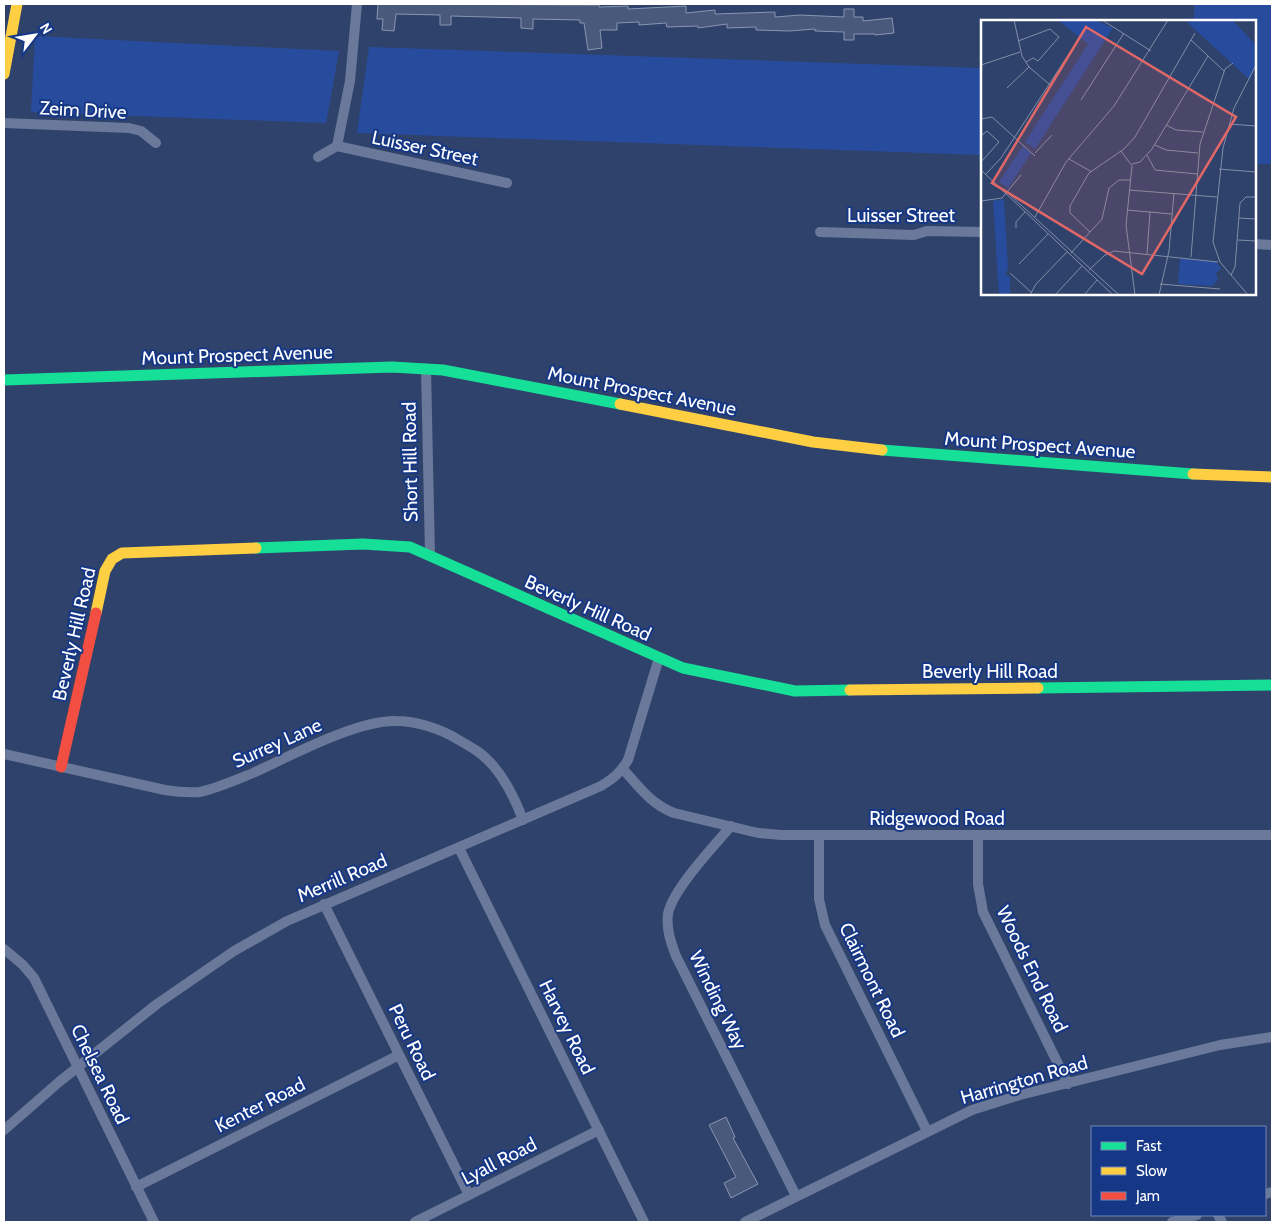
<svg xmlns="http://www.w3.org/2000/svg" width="1276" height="1226" font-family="Cabin,sans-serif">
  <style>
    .green { fill: #284c9d }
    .building { fill: #49597b; stroke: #8996b0 }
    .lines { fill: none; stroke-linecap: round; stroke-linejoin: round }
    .street { stroke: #6a799a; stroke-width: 10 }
    .fast { stroke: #16e098; stroke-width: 11 }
    .slow { stroke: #ffcf43; stroke-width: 11 }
    .jam { stroke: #f24e42; stroke-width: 11 }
    .labels { text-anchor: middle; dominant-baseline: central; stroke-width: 4; stroke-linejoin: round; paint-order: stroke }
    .street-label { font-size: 19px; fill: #fff; stroke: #153786 }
    .inset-road { fill: none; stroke: #828ea7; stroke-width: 1 }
    .view { fill: #e26868; fill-opacity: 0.15; stroke: #e26868; stroke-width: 2.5 }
    .inset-edge { fill: none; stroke: #fff; stroke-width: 2.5 }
  </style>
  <rect width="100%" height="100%" fill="#2f426c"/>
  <path class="green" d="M1195,4H1272V164H1255V21H1193Z
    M35,36L339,51L326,123L31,112Z
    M369,47L982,68V155L357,133Z"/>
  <path class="building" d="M378,4L599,5V7L628,6V9L686,6V13L715,10V14L775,12V17L800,15L844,17V9H854V17H863V21L892,18L894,33L875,35V34H854V40H844V32L815,31V29L790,31L756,30V27L727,28V24L698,28V26L667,27L666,23L639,25V22L617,23V30H600L602,48L588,50L584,23H580V20L533,19V29L521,28V18L451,16V25H440V15L396,14L394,31L382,30L383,19H377Z
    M726,1117L735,1137L733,1138L758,1184L731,1198L724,1183L736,1177L709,1125Z"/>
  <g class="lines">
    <path class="street" d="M4,123L129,128L141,131L156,143
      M337,146L507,183
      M318,157L337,146L350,81L357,4
      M820,232L914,235L927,231L982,232
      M1255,244L1272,245
      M426,369L430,555
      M4,754L165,790C177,792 188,793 200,792C218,788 236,780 253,773C290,756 357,720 396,721C416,721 441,729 457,739C464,743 471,747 477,751C499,766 514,796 523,820
      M623,769C638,786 651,804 674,813L758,833L781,835H1272
      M731,826C714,846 672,890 668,914C666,929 671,943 676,956L796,1196
      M978,835V884L983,912L1068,1084
      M819,836V899L825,925L927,1131
      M459,848L644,1222
      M324,904L469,1195
      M4,949L23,965L34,978L154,1222
      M4,1130L59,1082L157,1004L234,951L287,921L601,786C614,778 620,773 628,760L659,658
      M136,1187L399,1055
      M1265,1194L1272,1192
      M1218,1215L1222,1222
      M415,1222L599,1130
      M745,1222L972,1110L1020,1095L1220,1045L1272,1037
      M1172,1222L1197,1215"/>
    <path class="fast" d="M4,380L392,367L443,370L620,404
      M882,450L1193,474
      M256,548L363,544L410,547L683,668L795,691L850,690
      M1038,688L1272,685"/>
    <path class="slow" d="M4,74L17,4
      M620,404L813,442L882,450
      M1193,474L1272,477
      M96,613L105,571L112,559L122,553L256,548
      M850,690L1038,688"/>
    <path class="jam" d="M61,767L96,613"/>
  </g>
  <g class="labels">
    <g class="street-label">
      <text transform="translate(83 110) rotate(3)">Zeim Drive</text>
      <text transform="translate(425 148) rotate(12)">Luisser Street</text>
      <text x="901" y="215">Luisser Street</text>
      <text transform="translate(237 355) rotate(-2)">Mount Prospect Avenue</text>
      <text transform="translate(642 391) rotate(11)">Mount Prospect Avenue</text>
      <text transform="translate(1040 445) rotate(4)">Mount Prospect Avenue</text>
      <text transform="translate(410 462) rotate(-91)">Short Hill Road</text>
      <text transform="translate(588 608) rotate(24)">Beverly Hill Road</text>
      <text transform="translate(74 634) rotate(-77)">Beverly Hill Road</text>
      <text x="990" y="671">Beverly Hill Road</text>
      <text transform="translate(277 743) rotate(-24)">Surrey Lane</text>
      <text x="937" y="818">Ridgewood Road</text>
      <text transform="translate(342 878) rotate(-23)">Merrill Road</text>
      <text transform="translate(1032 969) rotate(64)">Woods End Road</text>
      <text transform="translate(872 980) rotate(64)">Clairmont Road</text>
      <text transform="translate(718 1000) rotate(64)">Winding Way</text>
      <text transform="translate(567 1027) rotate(64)">Harvey Road</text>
      <text transform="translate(412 1042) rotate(64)">Peru Road</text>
      <text transform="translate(100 1074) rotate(64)">Chelsea Road</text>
      <text transform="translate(1024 1080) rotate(-16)">Harrington Road</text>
      <text transform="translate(260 1105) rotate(-27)">Kenter Road</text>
      <text transform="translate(499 1161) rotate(-27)">Lyall Road</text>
    </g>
  </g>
  <g transform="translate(981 20)">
    <rect width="275" height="275" fill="#2f426c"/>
    <path d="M77,0H114L132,8L54,129L44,122L107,24ZM209,0H251L275,25V42L269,60L207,3ZM42,126L50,133L27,168L18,162ZM23,179L27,249L24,254L29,257V275H18L12,181ZM199,238L235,242L240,248L235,253L237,260L231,266L197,264Z" fill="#284c9d"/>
    <path class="inset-road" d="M33,0L41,36L48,47L68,64M121,0L170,31M210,20L243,51M37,21L69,9L78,17L57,41L52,38L45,42M0,45L39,32M26,68L48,47M100,80L143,13M0,99L11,97L54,136M248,104L275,106M185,105L195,110L222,112M0,116L6,111L18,122L0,142M174,125L185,130L217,133M140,131L151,146L145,205L154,275M54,133L71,115M166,135L174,150L216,154M88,139L111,152M151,144L159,142L171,129L227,36M238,149L275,152M0,150L132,275M5,154L20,138L99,17M148,170L236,177M28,174L138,275M0,181L21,178L40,155M146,190L191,194M54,197L85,142L133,86L187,0M258,198L275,199M35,208V202L44,192M109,212L89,193V186L108,153L143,129L154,117L214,13M257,220L275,221M90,233L121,199L128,168L138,160H150M166,234L169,192M210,237L219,124L244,49L252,43M38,244L67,214M108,250L124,235L133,231L237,242M29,253L50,272M250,255L254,247L259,183L265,177H275M179,264L239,269M49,275L55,264L86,232M74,275L101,246M103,275L116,260M178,275L188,231L193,173M267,275L239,242L232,222L242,128L253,88L275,45"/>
    <path class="view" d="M105,7L255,97L161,254L11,163Z"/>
    <rect width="275" height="275" class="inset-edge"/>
  </g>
  <rect width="1276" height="1226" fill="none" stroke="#ffffff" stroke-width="10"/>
  <rect x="1091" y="1126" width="175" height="90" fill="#153786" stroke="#7387b6"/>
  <rect x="1101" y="1142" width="25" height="8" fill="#16e098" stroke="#7387b6"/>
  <text x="1136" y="1151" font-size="15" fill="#ffffff">Fast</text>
  <rect x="1101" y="1167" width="25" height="8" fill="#ffcf43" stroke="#7387b6"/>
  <text x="1136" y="1176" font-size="15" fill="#ffffff">Slow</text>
  <rect x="1101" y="1192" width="25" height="8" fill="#f24e42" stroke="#7387b6"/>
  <text x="1136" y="1201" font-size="15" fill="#ffffff">Jam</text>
  <g transform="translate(35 35) rotate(59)" stroke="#153786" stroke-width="4" paint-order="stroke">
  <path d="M0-4L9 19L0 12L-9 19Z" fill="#ffffff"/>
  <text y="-8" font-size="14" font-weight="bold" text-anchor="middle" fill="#ffffff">N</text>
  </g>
</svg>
